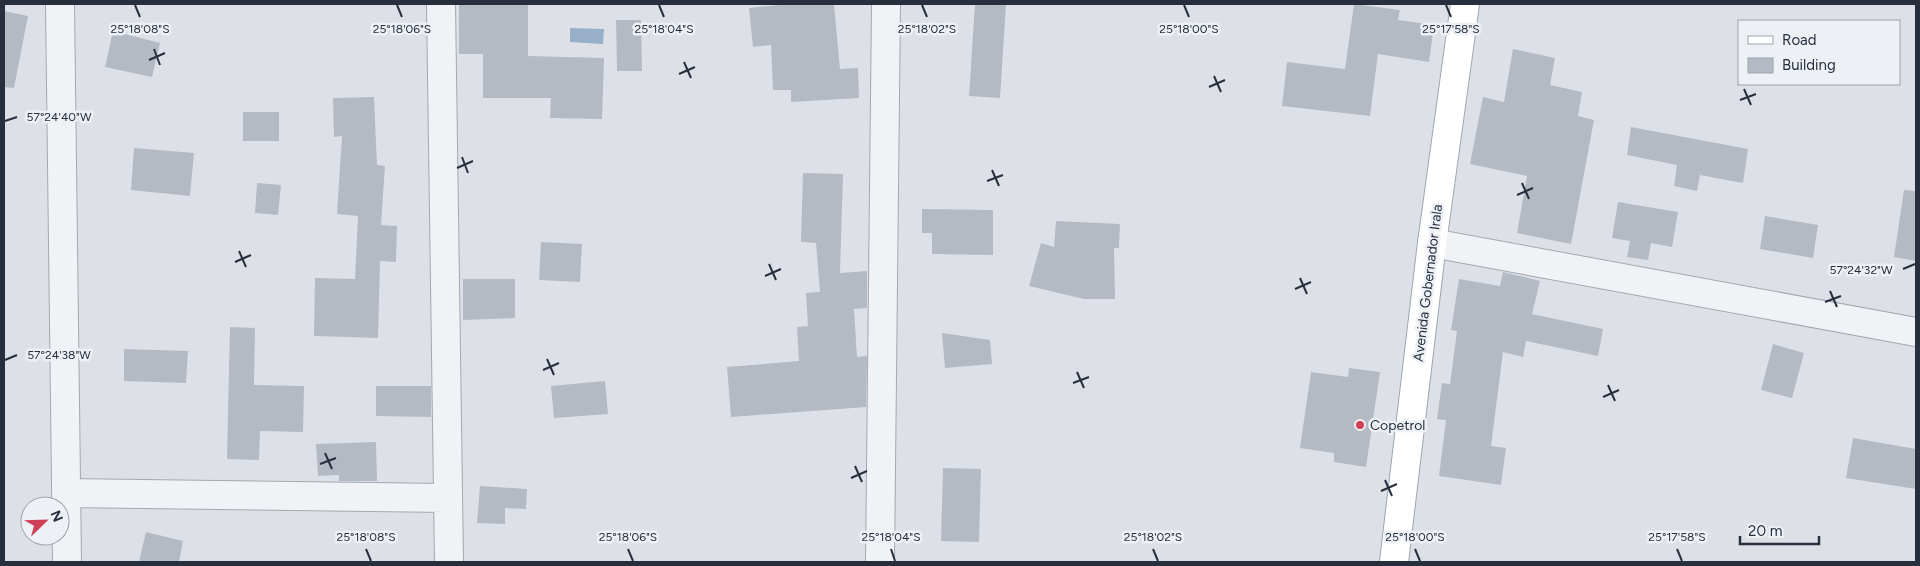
<svg xmlns="http://www.w3.org/2000/svg" width="1920" height="566" font-family="Figtree,sans-serif">
  <style>
    .water { fill: #97afc8 }
    .building { fill: #b4bac4 }
    .lines { fill: none; stroke-linecap: round; stroke-linejoin: round }
    .minor-casing { stroke: #a3a8b1; stroke-width: 30 }
    .major-casing { stroke: #9ca6b3; stroke-width: 30 }
    .minor { stroke: #f0f2f6; stroke-width: 28 }
    .major { stroke: #fff; stroke-width: 28 }
    .ticks { fill: none; stroke: #272f3e; stroke-width: 2 }
    .poi-dot { fill: #cf4057; stroke: #edf0f5; stroke-width: 2 }
    .labels { text-anchor: middle; dominant-baseline: central; stroke-width: 5; stroke-linejoin: round; paint-order: stroke }
    .street-label { font-size: 14px; fill: #272f3e; stroke: #edf0f5 }
    .poi-label { font-size: 14px; fill: #272f3e; stroke: #edf0f5; text-anchor: start }
    .ticks-label { font-size: 12px; text-anchor: middle; fill: #272f3e; stroke: #edf0f5; stroke-width: 5; stroke-linejoin: round; paint-order: stroke }
  </style>
  <rect width="100%" height="100%" fill="#dde1e7"/>
  <path class="water" d="M570,28L604,29L603,44L570,42Z"/>
  <path class="building" d="M459,4H528V56L604,58L602,119L550,118L551,98H483V54H459Z
    M790,4H834L840,69L858,68L859,98L791,102V90H773L771,45L753,47L749,8Z
    M975,4H1006L1000,98L969,96Z
    M1354,4L1400,10L1398,20L1434,25L1429,62L1378,54L1370,116L1282,106L1287,62L1345,69Z
    M4,11L28,16L14,88L4,87Z
    M616,20H641L642,71H617Z
    M113,31L160,43L152,77L105,67Z
    M1513,49L1555,58L1550,85L1582,92L1578,116L1594,120L1571,244L1517,233L1527,176L1470,164L1483,97L1504,102Z
    M374,97L377,165L385,166L381,225L397,226L396,262L380,261L378,338L314,336L315,278L355,279L358,216L337,214L342,136L334,137L333,98Z
    M243,112H279V141H243Z
    M1631,127L1748,149L1743,183L1700,175L1697,191L1674,186L1677,165L1627,155Z
    M134,148L194,153L190,196L131,190Z
    M803,173L843,174L840,273L867,271V308L854,309L857,357L867,356L866,407L731,417L727,367L799,361L797,327L808,326L806,293L820,292L816,243L801,242Z
    M257,183L281,185L278,215L255,213Z
    M1904,190L1916,191V261L1894,257Z
    M1618,202L1678,212L1672,247L1651,243L1648,260L1627,257L1630,241L1612,238Z
    M922,209L993,210V255L932,254V233H922Z
    M1765,216L1818,225L1813,258L1760,249Z
    M1056,221L1120,224L1119,248H1114L1115,299H1084L1029,286L1041,243L1054,247Z
    M541,242L582,244L580,282L539,280Z
    M1503,272L1540,281L1532,314L1603,329L1598,356L1526,341L1523,357L1503,352L1491,446L1506,448L1501,485L1439,476L1446,420L1437,419L1442,383L1450,384L1457,331L1451,330L1459,279L1500,286Z
    M463,279H515V318L463,320Z
    M230,327L255,328L254,385L304,386L303,432L260,431L259,460L227,459Z
    M942,333L990,340L992,364L945,368Z
    M1773,344L1804,353L1792,398L1761,390Z
    M124,349L188,351L186,383L124,381Z
    M1349,368L1380,372L1366,467L1334,462V453L1300,448L1311,372L1348,377Z
    M605,381L608,414L554,418L551,386Z
    M376,386H431V417L376,416Z
    M1853,438L1916,449V489L1846,478Z
    M376,442L377,481H339V475L318,476L316,444Z
    M943,468L981,469L979,542L941,541Z
    M480,486L527,489L526,509L505,508V524L477,523Z
    M146,532L183,541L179,562H139Z"/>
  <g class="lines">
    <g class="minor-casing">
      <path id="minor" d="M60,4L67,562
        M441,4L449,562
        M1432,243L1916,332
        M66,493L447,498
        M880,562L886,4"/>
    </g>
    <g class="major-casing">
      <path id="major" d="M1394,562L1432,243L1465,4"/>
    </g>
    <use href="#minor" class="minor"/>
    <use href="#major" class="major"/>
  </g>
  <path class="ticks" d="M135,5L140,17M397,5L402,17M659,5L664,17M922,5L927,17M1184,5L1189,17M1446,5L1451,17M154,49L160,65M149,60L165,53M684,62L691,78M679,74L695,67M1214,76L1221,92M1209,87L1225,80M1744,89L1751,105M1740,100L1756,94M5,121L17,117M462,157L468,173M457,168L473,161M992,170L999,186M987,181L1003,175M1522,183L1529,199M1517,195L1533,188M239,251L246,267M235,262L251,255M769,264L776,280M1903,269L1915,264M765,276L781,269M1300,278L1307,294M1295,289L1311,282M1830,291L1837,307M1825,302L1841,296M547,359L554,375M5,360L17,355M543,370L559,363M1077,372L1084,388M1073,383L1089,377M1608,385L1615,401M1603,397L1619,390M325,453L332,469M320,464L336,458M855,466L862,482M851,478L867,471M1385,480L1392,496M1381,491L1397,484M366,549L371,561M628,549L633,561M891,549L895,561M1153,549L1158,561M1415,549L1420,561M1677,549L1682,561"/>
  <circle class="poi-dot" cx="1360" cy="425" r="5"/>
  <g class="labels">
    <g class="street-label">
      <text transform="translate(1428 283) rotate(-83)">Avenida Gobernador Irala</text>
    </g>
    <g class="poi-label">
      <text x="1370" y="425">Copetrol</text>
    </g>
  </g>
  <g class="ticks-label">
    <text x="140" y="33">25°18'08"S</text>
    <text x="402" y="33">25°18'06"S</text>
    <text x="664" y="33">25°18'04"S</text>
    <text x="927" y="33">25°18'02"S</text>
    <text x="1189" y="33">25°18'00"S</text>
    <text x="1451" y="33">25°17'58"S</text>
    <text x="59" y="121">57°24'40"W</text>
    <text x="1861" y="274">57°24'32"W</text>
    <text x="59" y="359">57°24'38"W</text>
    <text x="366" y="541">25°18'08"S</text>
    <text x="628" y="541">25°18'06"S</text>
    <text x="891" y="541">25°18'04"S</text>
    <text x="1153" y="541">25°18'02"S</text>
    <text x="1415" y="541">25°18'00"S</text>
    <text x="1677" y="541">25°17'58"S</text>
  </g>
  <rect width="1920" height="566" fill="none" stroke="#272f3e" stroke-width="10"/>
  <rect x="1738" y="20" width="162" height="65" fill="#edf0f5" stroke="#9ea3ac"/>
  <rect x="1748" y="36" width="25" height="8" fill="#ffffff" stroke="#9ea3ac"/>
  <text x="1782" y="45" font-size="15" fill="#272f3e">Road</text>
  <rect x="1748" y="58" width="25" height="15" fill="#b4bac4" stroke="#9ea3ac"/>
  <text x="1782" y="70" font-size="15" fill="#272f3e">Building</text>
  <g transform="translate(45 521) rotate(67)"><circle r="24" fill="#edf0f5" stroke="#9ea3ac"/>
  <path d="M0-4L9 19L0 12L-9 19Z" fill="#cf4057"/>
  <text y="-8" font-size="14" font-weight="bold" text-anchor="middle" fill="#272f3e">N</text>
  </g>
  <path d="M1740 536v8h79v-8" fill="none" stroke="#272f3e" stroke-width="2.5"/>
  <text x="1748" y="536" font-size="15" fill="#272f3e" stroke="#edf0f5" stroke-width="4" paint-order="stroke">20 m</text>
</svg>
